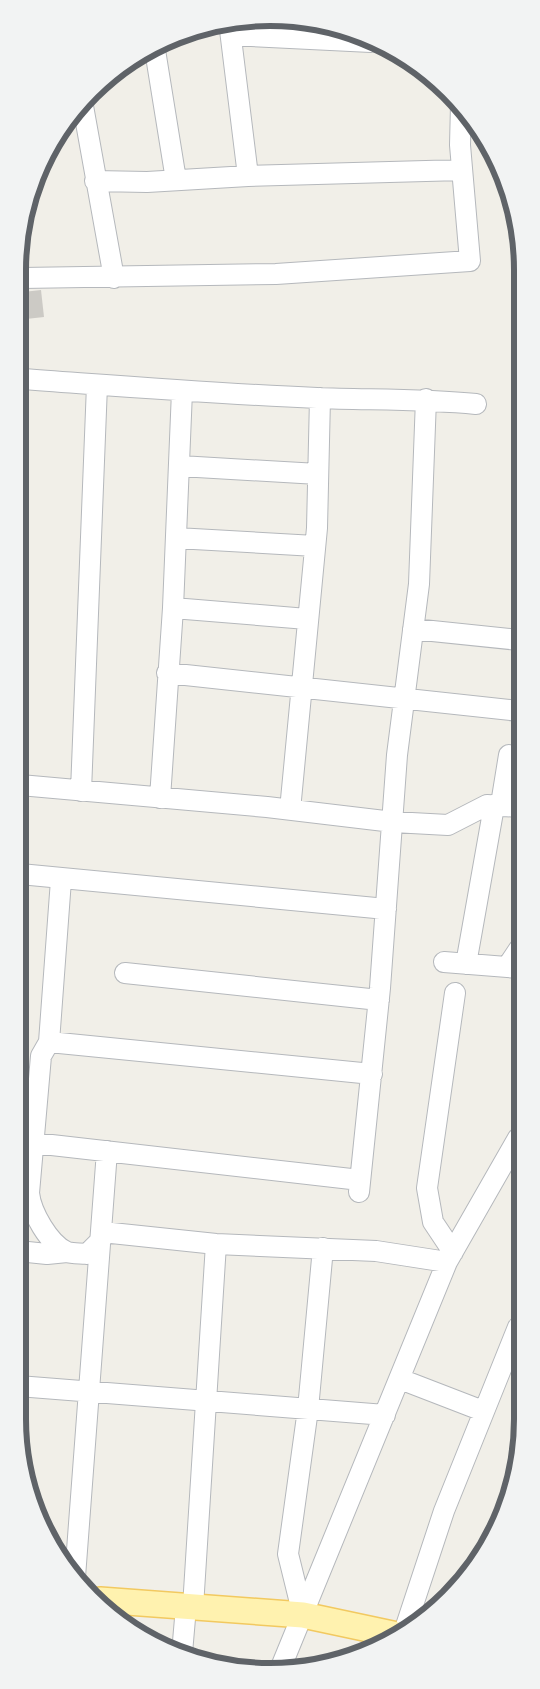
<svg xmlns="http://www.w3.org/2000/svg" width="540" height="1689" font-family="'Titillium Web',sans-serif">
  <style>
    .building { fill: #cccac5 }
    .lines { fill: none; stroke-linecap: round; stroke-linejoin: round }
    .minor-casing { stroke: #b5b8bc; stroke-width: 22 }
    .major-casing { stroke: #f2c960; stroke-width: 28 }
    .minor { stroke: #fff; stroke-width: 20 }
    .major { stroke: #fff2af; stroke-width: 25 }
    .rim { fill: none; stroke: #5f6368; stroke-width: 6 }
  </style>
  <rect width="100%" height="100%" fill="#f1efe8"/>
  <path class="building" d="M41,290L44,317L26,319L23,292Z"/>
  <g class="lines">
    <g class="minor-casing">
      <path id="minor" d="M229,22L248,176
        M231,35L371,42
        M155,50L176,180
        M83,106L114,278
        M95,181L147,182L248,176L462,170
        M22,278L276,274L470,261L460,145L461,105
        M22,379C120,386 218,394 317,398C370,400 423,399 476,404
        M180,466L318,474
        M176,538L315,546
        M173,608L307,619
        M413,629L519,640
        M167,673L519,711
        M20,785L267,807L393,822L448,825L487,805L519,807
        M81,791L97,385
        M160,798L173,608L182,391
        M290,810L317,528L320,398
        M20,874L386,909
        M444,962L519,968
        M466,964L493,812L502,798L509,755
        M507,967L519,949
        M125,973L379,1000
        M49,1042L372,1074
        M34,1143L360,1180
        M18,1192L29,1193C31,1212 49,1244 67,1252C73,1254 82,1253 87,1254L101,1240
        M359,1192L380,988L397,755L419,584L426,399
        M29,1193L41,1056L49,1042L61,880
        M102,1232L216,1244L376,1251L447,1262
        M18,1251L47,1254L67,1252
        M453,1252L433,1222L427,1188L455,993
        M400,1379L483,1411
        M18,1386L385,1415
        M75,1577L107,1151
        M193,1607L216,1244
        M303,1615L288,1554L308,1409L323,1248
        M404,1632L444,1511L518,1327
        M182,1653L186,1607
        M281,1667L447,1262L518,1138"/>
    </g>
    <g class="major-casing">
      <path id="major" d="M100,1600L303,1615L397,1635"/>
    </g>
    <use href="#minor" class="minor"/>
    <use href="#major" class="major"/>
  </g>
  <path d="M0 0H540V1689H0ZM270 26H270A244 244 0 0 1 514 270V1419A244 244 0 0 1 270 1663H270A244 244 0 0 1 26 1419V270A244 244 0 0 1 270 26Z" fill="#f2f3f3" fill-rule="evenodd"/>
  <path class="rim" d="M270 26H270A244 244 0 0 1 514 270V1419A244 244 0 0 1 270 1663H270A244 244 0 0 1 26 1419V270A244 244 0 0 1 270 26Z"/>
</svg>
